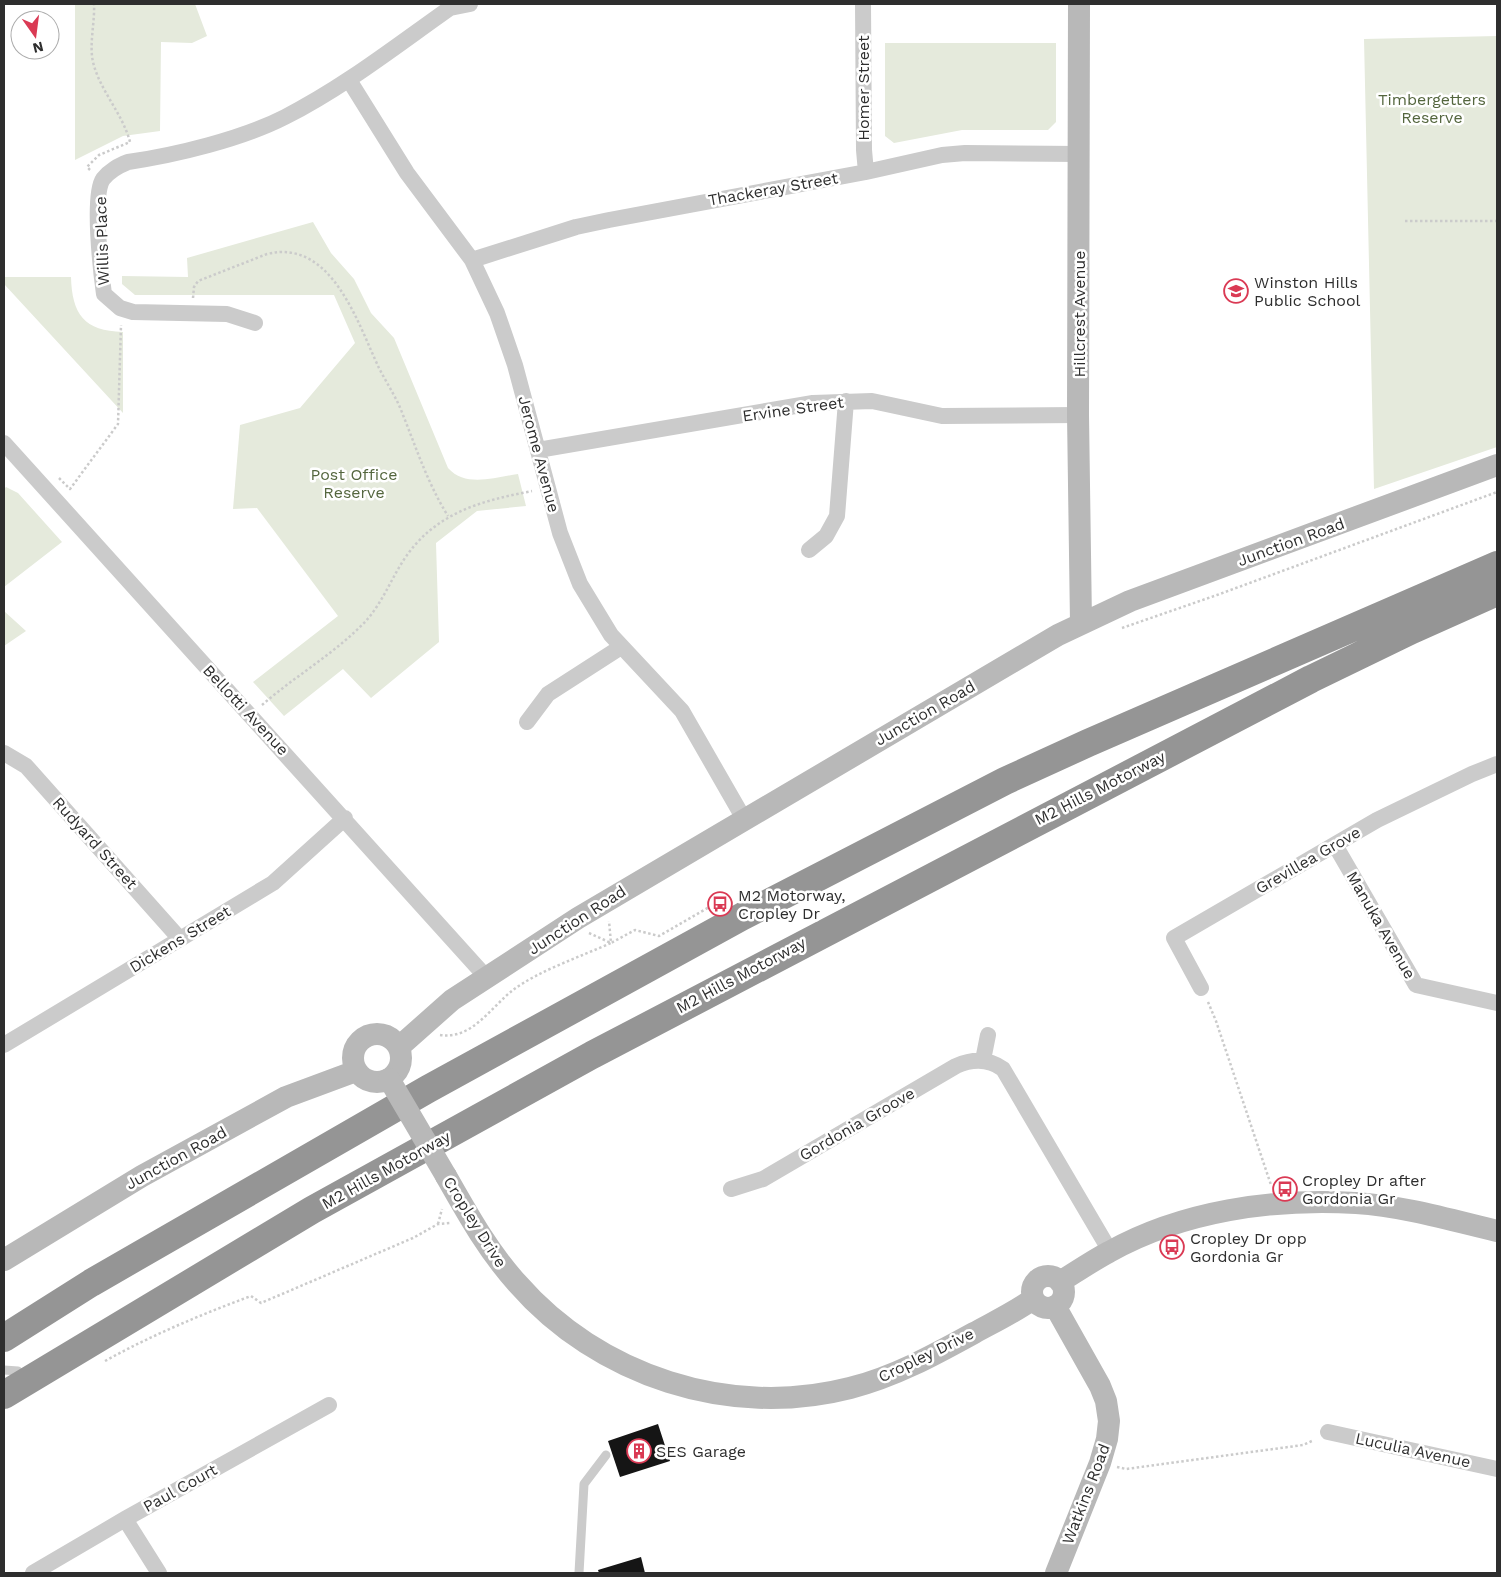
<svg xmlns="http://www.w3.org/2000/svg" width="1501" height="1577" font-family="'Work Sans',sans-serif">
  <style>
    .green { fill: #e5eadc }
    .building { fill: #151515 }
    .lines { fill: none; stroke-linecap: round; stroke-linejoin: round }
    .path { stroke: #cbcbcb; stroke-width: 2.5; stroke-dasharray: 2.5 2.5; stroke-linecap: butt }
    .lane { stroke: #cbcbcb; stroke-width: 9 }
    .street { stroke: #cbcbcb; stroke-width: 16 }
    .secondary { stroke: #b8b8b8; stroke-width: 22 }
    .highway { stroke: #959595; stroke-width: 28 }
    .secondary-bridge { stroke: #b8b8b8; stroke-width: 22 }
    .labels { text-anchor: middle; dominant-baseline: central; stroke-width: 5; stroke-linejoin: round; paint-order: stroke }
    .street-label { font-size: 16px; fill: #2e2e2e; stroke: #fff }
    .park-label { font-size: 16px; fill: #54663e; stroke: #fff }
    .poi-label { font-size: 16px; fill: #2e2e2e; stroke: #fff; text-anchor: start }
  </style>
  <rect width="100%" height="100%" fill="#fff"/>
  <path class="green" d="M75,4H195L207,36L192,43L161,42L160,131L123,136L75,160Z
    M1497,36V447L1374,489L1364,39Z
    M885,43H1056V122L1048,130H962L894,143L885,136Z
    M313,222L331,253L354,279L371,313L394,338L448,468C466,488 495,477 518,474L526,506L477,511L436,543L439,642L371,698L343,669L284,716L253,682L338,616L257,508L233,509L240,425L300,408L355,343L334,295H135L122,284V276L188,277L187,258Z
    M4,277H71C72,314 84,331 123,332V413L4,284Z
    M6,487L18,493L62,542L4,587V489Z
    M4,611L26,631L4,646Z"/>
  <path class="building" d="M658,1424L670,1461L620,1477L608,1441Z
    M641,1557L645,1573H599L598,1570Z"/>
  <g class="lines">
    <path class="path" d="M90,170L87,167L99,155L130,142C123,114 100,91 93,62C89,44 95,22 94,4
      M1405,221H1497
      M193,298L194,287L198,281L267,254C332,238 358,324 379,368C387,384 397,398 403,415C417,450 428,484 448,516
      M59,478L70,489L118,424L121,325
      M1122,628L1217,595L1497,492
      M262,705C294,677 332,655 362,625C381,606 389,583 403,561C434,513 480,501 532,491
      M589,933L611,943L635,930L659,936L718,902L720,904
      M1208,1002L1216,1021L1271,1185
      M440,1035C472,1040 491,1007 513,990C538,971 582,956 611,943L609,921
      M438,1224L442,1209
      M105,1361C152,1335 200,1315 251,1296L261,1303L413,1238L438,1224L450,1223
      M1117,1467L1126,1469L1303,1445L1314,1440"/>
    <path class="lane" d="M4,1370L18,1371L24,1379
      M579,1573L584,1484L606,1455"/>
    <path class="street" d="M863,4L864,150L866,172
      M349,80L407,173L472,260L497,313L515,365L560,533L580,584L611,635L682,711L744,819
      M472,260L576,227L609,220L866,172L942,155L965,153L1079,154
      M255,323L227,314L133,312L120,308L104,294C101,273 92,195 103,179C110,170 118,166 128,162C176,155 242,139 285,117C344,87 396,46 450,8L470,4
      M4,443L487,978
      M538,450L813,403L872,401L942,416L1078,415
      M809,550L826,536L837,516L846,401
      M527,722L548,694L621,647
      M4,753L26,766L180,939
      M1335,845L1416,985L1497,1003
      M1201,988L1174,938L1377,820L1472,774L1497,764
      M4,1045L273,883L345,818
      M983,1060L988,1035
      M731,1189L763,1179L956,1066C972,1059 988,1058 1003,1069L1110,1251
      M1328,1432L1497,1469
      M125,1519L159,1573
      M33,1573L125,1519L329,1405"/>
    <path class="secondary" d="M1079,4L1078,415L1081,623
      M353 1058a24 24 0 1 1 48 0a24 24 0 1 1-48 0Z
      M399,1047L452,1000L578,918L1058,635L1130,601L1497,465
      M446,1176C467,1213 488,1251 517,1283C598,1376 730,1419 850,1388C894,1377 934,1355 974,1333C994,1322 1015,1312 1033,1299
      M4,1260L142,1176L286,1097L356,1071
      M1032 1292a16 16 0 1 1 32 0a16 16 0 1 1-32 0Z
      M1060,1282C1076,1272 1092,1261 1109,1252C1182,1211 1273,1198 1356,1203C1403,1206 1451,1220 1497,1231
      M1055,1306L1100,1386L1106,1401L1109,1421L1107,1439L1100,1463L1056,1573"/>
    <path class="highway" d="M4,1338L91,1283L428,1089L743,916L1005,781L1088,743L1497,565
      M4,1395L312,1210L592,1055L1311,679L1412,630L1497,592"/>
    <path class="secondary-bridge" d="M389,1079L446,1176"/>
  </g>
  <defs>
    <g id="school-ring" transform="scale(1.25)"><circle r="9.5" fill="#fff" stroke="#da3a54" stroke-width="1.5"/><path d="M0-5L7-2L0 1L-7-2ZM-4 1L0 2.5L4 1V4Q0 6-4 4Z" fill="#da3a54"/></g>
    <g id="bus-ring" transform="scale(1.25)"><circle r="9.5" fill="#fff" stroke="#da3a54" stroke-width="1.5"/><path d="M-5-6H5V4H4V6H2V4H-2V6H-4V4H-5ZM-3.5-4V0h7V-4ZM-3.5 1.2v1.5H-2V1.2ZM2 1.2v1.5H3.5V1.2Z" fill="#da3a54"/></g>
    <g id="building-ring" transform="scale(1.25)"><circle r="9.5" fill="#fff" stroke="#da3a54" stroke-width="1.5"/><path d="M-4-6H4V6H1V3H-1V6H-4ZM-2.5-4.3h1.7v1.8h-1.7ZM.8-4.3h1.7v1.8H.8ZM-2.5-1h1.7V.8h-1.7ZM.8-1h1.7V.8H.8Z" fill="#da3a54"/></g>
  </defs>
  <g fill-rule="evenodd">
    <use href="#school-ring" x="1236" y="291"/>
    <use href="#bus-ring" x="720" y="904"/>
    <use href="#bus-ring" x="1285" y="1189"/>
    <use href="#bus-ring" x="1172" y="1247"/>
    <use href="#building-ring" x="639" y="1451"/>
  </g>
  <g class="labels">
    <g class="street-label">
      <text transform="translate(863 88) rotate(-90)">Homer Street</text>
      <text transform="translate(773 189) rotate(-10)">Thackeray Street</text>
      <text transform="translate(102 241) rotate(-92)">Willis Place</text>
      <text transform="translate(1079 314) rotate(-90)">Hillcrest Avenue</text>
      <text transform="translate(793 409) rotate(-8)">Ervine Street</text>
      <text transform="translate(539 454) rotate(75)">Jerome Avenue</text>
      <text transform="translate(1291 542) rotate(-20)">Junction Road</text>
      <text transform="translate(246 710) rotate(47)">Bellotti Avenue</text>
      <text transform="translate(925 713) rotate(-30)">Junction Road</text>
      <text transform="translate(1100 788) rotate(-27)">M2 Hills Motorway</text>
      <text transform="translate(95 843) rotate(48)">Rudyard Street</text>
      <text transform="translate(1308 860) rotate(-30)">Grevillea Grove</text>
      <text transform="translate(577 920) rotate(-33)">Junction Road</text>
      <text transform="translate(1381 925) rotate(60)">Manuka Avenue</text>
      <text transform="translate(180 939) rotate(-31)">Dickens Street</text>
      <text transform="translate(741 975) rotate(-28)">M2 Hills Motorway</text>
      <text transform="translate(857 1124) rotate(-30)">Gordonia Groove</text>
      <text transform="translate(176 1158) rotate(-29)">Junction Road</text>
      <text transform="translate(386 1170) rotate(-29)">M2 Hills Motorway</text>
      <text transform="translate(475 1222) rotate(58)">Cropley Drive</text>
      <text transform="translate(926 1355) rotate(-26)">Cropley Drive</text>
      <text transform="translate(1413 1450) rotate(12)">Luculia Avenue</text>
      <text transform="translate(180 1488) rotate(-29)">Paul Court</text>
      <text transform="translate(1086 1494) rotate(-69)">Watkins Road</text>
    </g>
    <g class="park-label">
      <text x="1432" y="99">Timbergetters<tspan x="1432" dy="18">Reserve</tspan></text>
      <text x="354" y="474">Post Office<tspan x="354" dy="18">Reserve</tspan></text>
    </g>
    <g class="poi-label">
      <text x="1254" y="282">Winston Hills<tspan x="1254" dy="18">Public School</tspan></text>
      <text x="738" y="895">M2 Motorway,<tspan x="738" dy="18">Cropley Dr</tspan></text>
      <text x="1302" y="1180">Cropley Dr after<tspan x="1302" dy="18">Gordonia Gr</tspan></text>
      <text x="1190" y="1238">Cropley Dr opp<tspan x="1190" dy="18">Gordonia Gr</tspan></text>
      <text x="656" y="1451">SES Garage</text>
    </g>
  </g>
  <rect width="1501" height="1577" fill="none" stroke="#2e2e2e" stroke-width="10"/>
  <g transform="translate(35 35) rotate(166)"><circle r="24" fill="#ffffff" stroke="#ababab"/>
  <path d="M0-4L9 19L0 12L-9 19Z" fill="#da3a54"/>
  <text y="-8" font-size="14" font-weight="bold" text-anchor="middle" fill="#2e2e2e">N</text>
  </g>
</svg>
